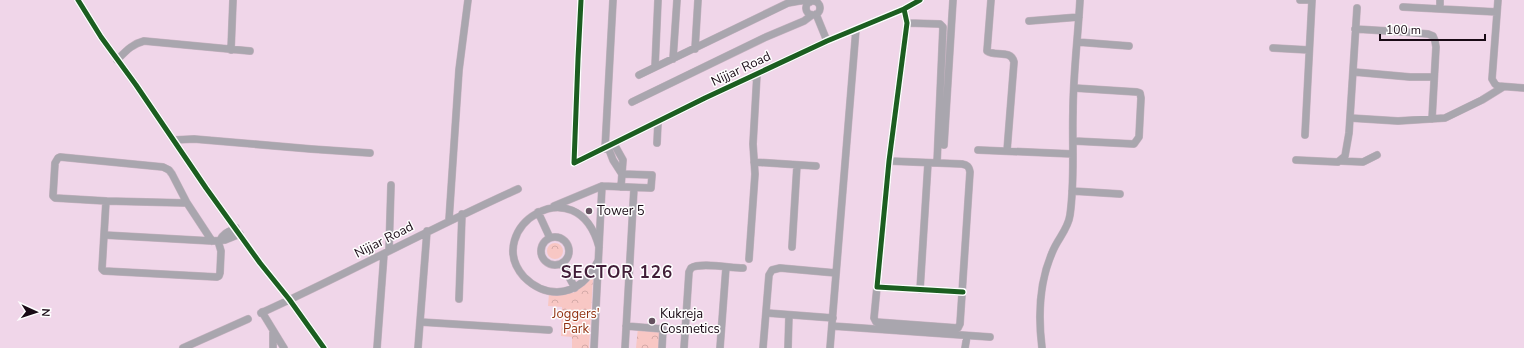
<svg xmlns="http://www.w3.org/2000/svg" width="1524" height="348" font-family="'Nunito Sans',sans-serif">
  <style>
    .park { fill: url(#park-crowns) }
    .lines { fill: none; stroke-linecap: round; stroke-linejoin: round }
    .minor-casing { stroke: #c8b4c2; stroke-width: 8 }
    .minor { stroke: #a9a6ae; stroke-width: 7 }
    .cycleway-casing { stroke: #fefefe; stroke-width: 8 }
    .cycleway { stroke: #1b5e20; stroke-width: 5 }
    .poi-dot { fill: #64515f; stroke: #fefefe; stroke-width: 1.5 }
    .labels { text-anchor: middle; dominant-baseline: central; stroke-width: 3; stroke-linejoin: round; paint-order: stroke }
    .street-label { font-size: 13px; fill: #190a15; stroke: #fefefe }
    .poi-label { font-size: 13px; fill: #190a15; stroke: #fefefe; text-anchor: start }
    .park-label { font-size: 13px; fill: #923211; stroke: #fefefe }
    .district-label { font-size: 17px; font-weight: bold; letter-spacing: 1px; fill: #411e38; stroke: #fefefe }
  </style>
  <defs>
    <pattern id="park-crowns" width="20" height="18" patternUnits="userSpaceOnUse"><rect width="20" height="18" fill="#f8c7c4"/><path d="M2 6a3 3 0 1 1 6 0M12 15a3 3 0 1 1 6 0" fill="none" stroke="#d4aaa8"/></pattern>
  </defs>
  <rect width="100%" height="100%" fill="#f0d6e9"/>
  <path class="park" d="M547 251a8 8 0 1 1 16 0a8 8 0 1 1-16 0Z
    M593,278L589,348H572V337L561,336L562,307L548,306L549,293H573Z
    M638,327L663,329L662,348H636Z"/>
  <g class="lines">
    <g class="minor-casing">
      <path id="minor" d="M78,0L101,37L136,85L206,188L260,263L289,299L324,348
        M581,0L578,59L574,163L705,98L827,41L904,9L920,0
        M991,0L987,51C995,57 1011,49 1014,62L1007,151
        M1300,0H1312
        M1498,0L1492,79L1495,84L1498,86L1524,88
        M806 8a7 7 0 1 1 14 0a7 7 0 1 1-14 0Z
        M1403,7L1497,12
        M904,9L907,23L889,161L877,287L963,292
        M1440,9V0
        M816,14L827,41
        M1029,21L1079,17
        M907,23L940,24L943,27L937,163
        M1355,29L1405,32L1428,34L1433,36L1435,41L1436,47L1432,119
        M1077,42L1129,46
        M1273,48L1309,50
        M695,49L698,0
        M231,50L233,0
        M673,59L677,0
        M117,60C126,51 132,44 144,41L250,51
        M655,67L658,0
        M1354,72L1410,77H1434
        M639,75L788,3L805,0L810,2
        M1074,88L1137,92L1140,93L1141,98L1139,137L1134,144L1074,141
        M632,102L766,37L804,21L812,15
        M1350,118L1398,121L1445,118L1482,100L1503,87
        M1305,135L1312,0
        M174,140L194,139L311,149L370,153
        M657,143L658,122
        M614,144L623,160L621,187
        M944,145L953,0
        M605,149L613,0
        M978,150L1073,154
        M1296,160L1338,162L1345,156L1349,133L1357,8
        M1341,161L1363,162L1377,155
        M754,162L816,166
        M1072,191L1120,194
        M106,201L55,198L53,196L55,163L58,158L60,157L163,167L169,170L172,174L187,203
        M554,206L602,186L651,188L652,175L622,174L613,160L608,147
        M538,212L550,238
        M449,220L459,70L468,0
        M104,235L102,269L104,271L217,277L219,276L220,273L221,251L218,241
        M541 251a14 14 0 1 1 28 0a14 14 0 1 1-28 0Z
        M220,240C223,233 230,231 236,228
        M212,241L187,203L106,201L104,235L212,241L225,240L240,234
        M792,247L797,165
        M389,251L391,185
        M749,259L755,174L753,144L757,74
        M598,261C589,278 578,291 557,292C544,292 533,286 524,277C481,229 577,165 599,247
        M562,264L575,288
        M877,287L874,318L876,322L958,328L960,324L970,172C969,166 967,165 962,164L889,161
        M920,290L928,163
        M459,299L462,214
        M262,312L284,348
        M261,313C347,274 431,228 518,189
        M767,313L833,318
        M420,322L549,330
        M626,326L663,329L662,348
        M832,326L990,337
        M273,332V348
        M183,348L248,319
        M377,348L384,254
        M418,348L427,231
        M594,348L602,186
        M625,348L634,188
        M684,348L689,272L691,268C700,262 731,268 743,268
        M720,348L726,267
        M763,348L769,275L772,270L780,268L836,273
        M788,348L789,315
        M830,348L856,29
        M965,348L967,336
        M1042,348C1038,316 1039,283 1052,253C1057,239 1068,230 1070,215C1075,180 1072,146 1073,112C1073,75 1078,37 1080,0"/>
    </g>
    <use href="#minor" class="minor"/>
    <g class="cycleway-casing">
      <path id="cycleway" d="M78,0L101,37L136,85L206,188L260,263L289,299L324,348
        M581,0L578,59L574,163L705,98L827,41L904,9L920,0
        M904,9L907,23L889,161L877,287L963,292"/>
    </g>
    <use href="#cycleway" class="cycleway"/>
  </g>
  <g class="poi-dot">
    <circle cx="589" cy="211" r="4"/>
    <circle cx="652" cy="321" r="4"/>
  </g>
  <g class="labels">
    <g class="street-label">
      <text transform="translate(741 69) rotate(-25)">Nijjar Road</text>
      <text transform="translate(384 240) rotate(-27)">Nijjar Road</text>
    </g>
    <g class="poi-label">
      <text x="597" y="211">Tower 5</text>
      <text x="660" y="314">Kukreja<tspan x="660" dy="15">Cosmetics</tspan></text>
    </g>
    <g class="park-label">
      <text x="576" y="314">Joggers'<tspan x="576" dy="15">Park</tspan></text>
    </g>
    <g class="district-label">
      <text x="617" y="272">SECTOR 126</text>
    </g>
  </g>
  <g transform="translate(36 312) rotate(93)" stroke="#fefefe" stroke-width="3" paint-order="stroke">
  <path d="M0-3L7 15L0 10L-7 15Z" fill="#190a15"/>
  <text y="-6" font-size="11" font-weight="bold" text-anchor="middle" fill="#190a15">N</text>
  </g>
  <path d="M1380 34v6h105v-6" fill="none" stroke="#190a15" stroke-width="2"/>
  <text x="1386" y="34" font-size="12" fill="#190a15" stroke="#fefefe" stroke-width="3" paint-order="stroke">100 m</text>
</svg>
